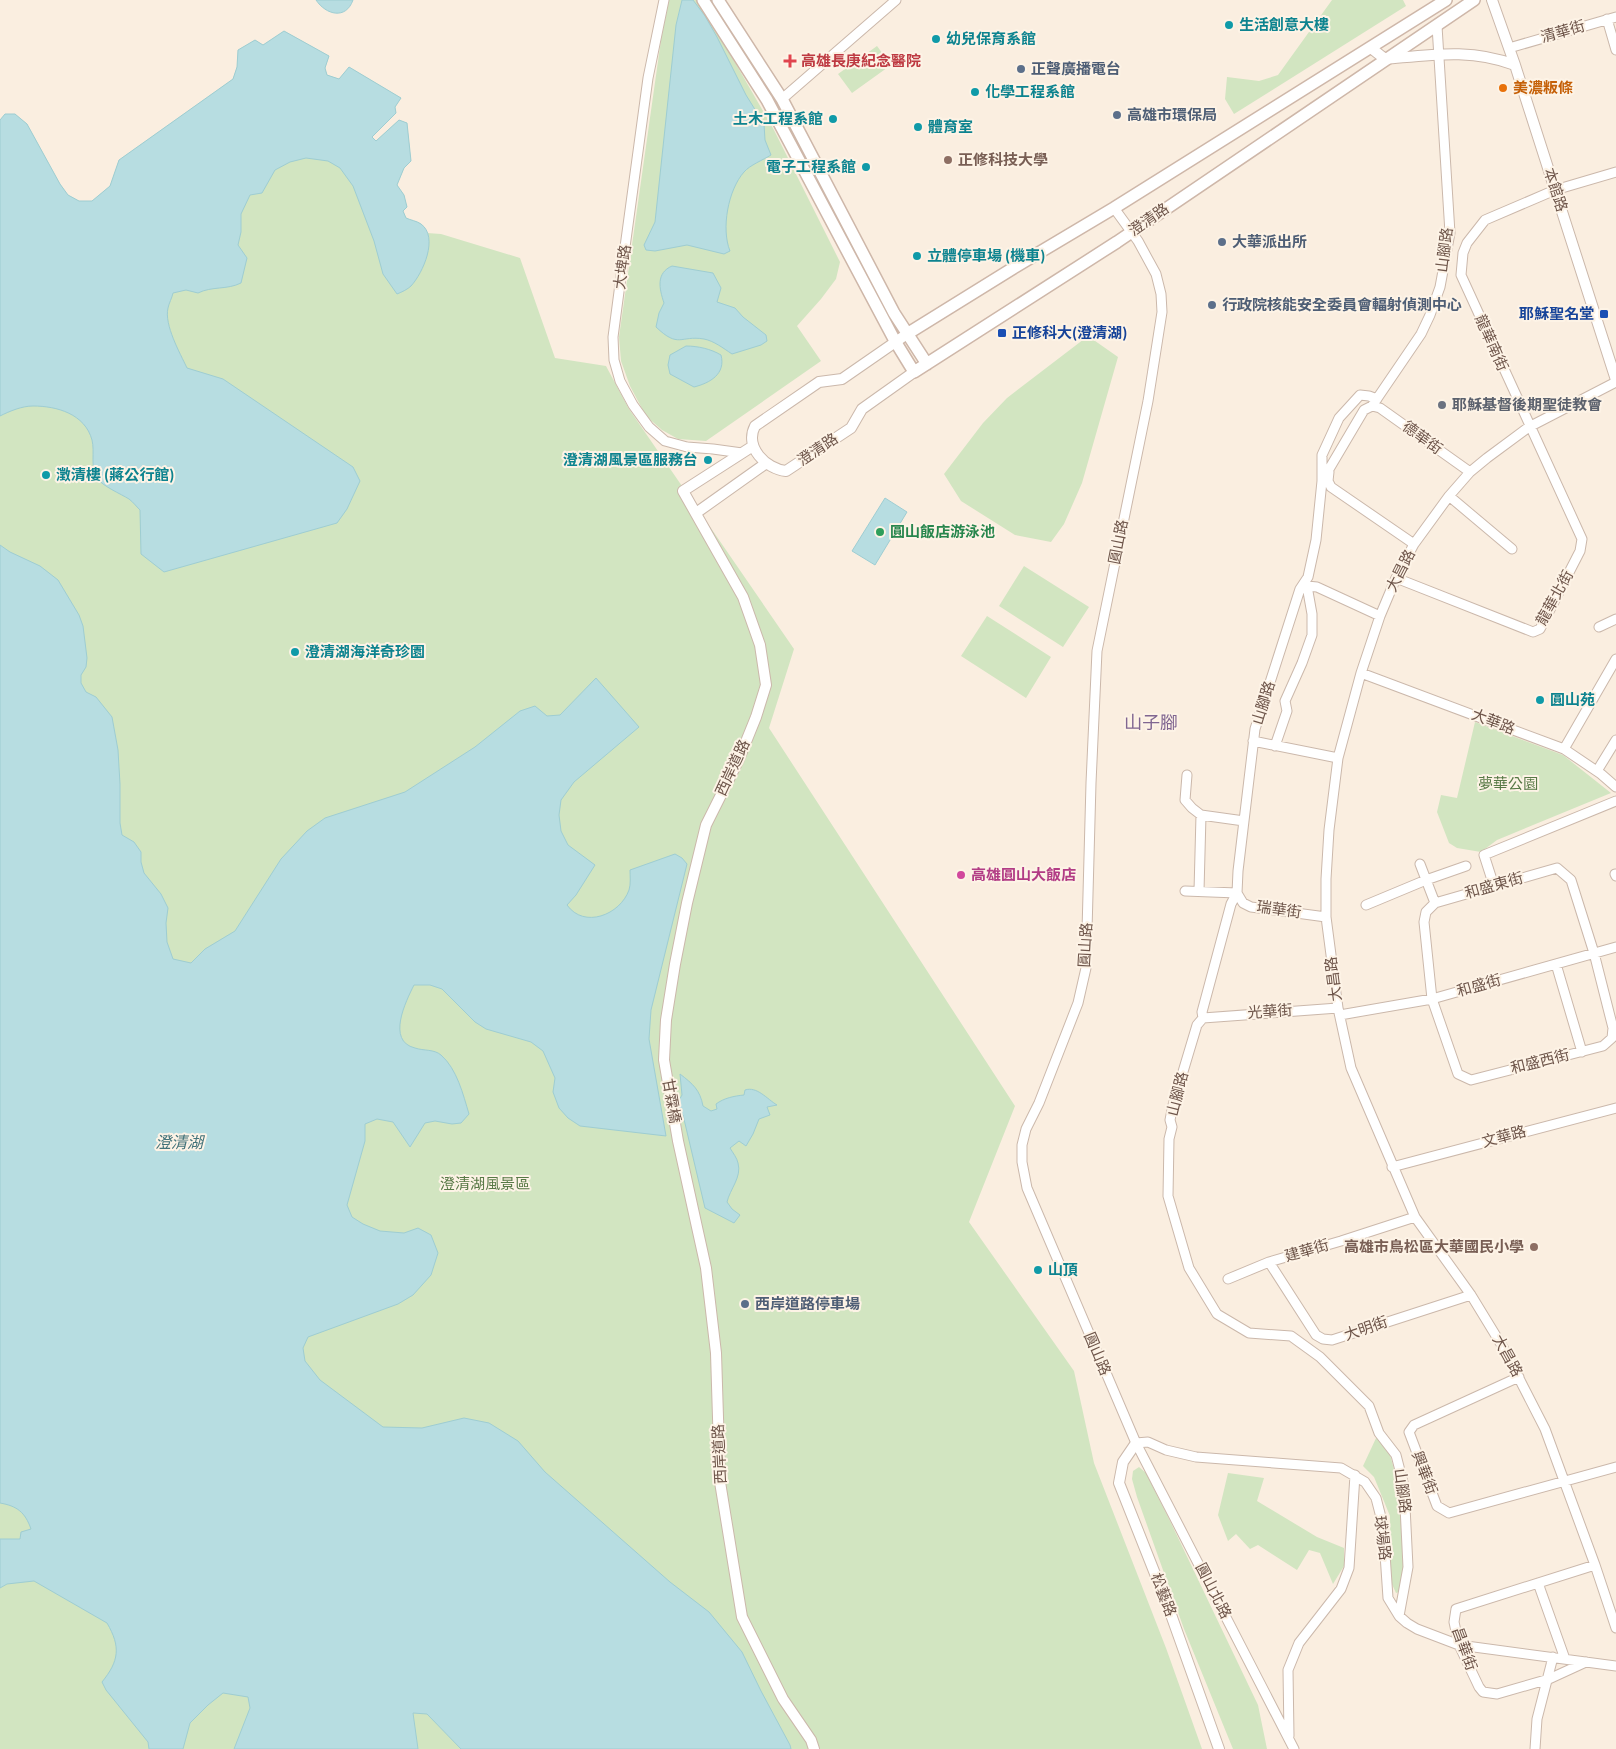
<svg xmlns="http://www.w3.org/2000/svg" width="1616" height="1749" font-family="'Source Sans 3','Noto Sans TC',sans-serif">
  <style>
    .green { fill: #d2e5c1 }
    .water { fill: #b7dde1; stroke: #9ecdd2 }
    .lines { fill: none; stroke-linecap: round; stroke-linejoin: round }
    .minor-casing { stroke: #cbb8ab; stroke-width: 11 }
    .tertiary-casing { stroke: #cbb8ab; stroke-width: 12 }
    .secondary-casing { stroke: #ceb7a9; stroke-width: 14 }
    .minor { stroke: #fff; stroke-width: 9 }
    .tertiary { stroke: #fff; stroke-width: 10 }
    .secondary { stroke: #fff; stroke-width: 11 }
    .culture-dot { fill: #0f9aa8; stroke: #fdf3e6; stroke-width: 2 }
    .health-dot { fill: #e0444e; stroke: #fdf3e6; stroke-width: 2 }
    .service-dot { fill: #5c6f8a; stroke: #fdf3e6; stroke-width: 2 }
    .food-dot { fill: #e8710a; stroke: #fdf3e6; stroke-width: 2 }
    .education-dot { fill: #8d6e63; stroke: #fdf3e6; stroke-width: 2 }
    .transit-dot { fill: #1a4fb4; stroke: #fdf3e6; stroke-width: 2 }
    .worship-dot { fill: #6b7280; stroke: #fdf3e6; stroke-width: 2 }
    .leisure-dot { fill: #2e9e5b; stroke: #fdf3e6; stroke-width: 2 }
    .hotel-dot { fill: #d1479c; stroke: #fdf3e6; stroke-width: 2 }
    .labels { text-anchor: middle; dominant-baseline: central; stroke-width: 4; stroke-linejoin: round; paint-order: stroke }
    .culture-label { font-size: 15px; font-weight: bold; fill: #0d838f; stroke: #fdf3e6; text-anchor: start }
    .street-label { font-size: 15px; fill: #6e554a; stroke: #fdf3e6 }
    .health-label { font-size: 15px; font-weight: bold; fill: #be3a42; stroke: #fdf3e6; text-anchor: start }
    .service-label { font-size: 15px; font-weight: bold; fill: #4e5e75; stroke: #fdf3e6; text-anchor: start }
    .food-label { font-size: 15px; font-weight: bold; fill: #c56008; stroke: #fdf3e6; text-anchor: start }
    .education-label { font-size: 15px; font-weight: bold; fill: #785e54; stroke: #fdf3e6; text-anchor: start }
    .transit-label { font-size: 15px; font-weight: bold; fill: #164399; stroke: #fdf3e6; text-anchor: end }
    .worship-label { font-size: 15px; font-weight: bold; fill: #5b616d; stroke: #fdf3e6; text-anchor: start }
    .leisure-label { font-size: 15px; font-weight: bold; fill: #27864d; stroke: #fdf3e6; text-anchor: start }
    .park-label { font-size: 15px; fill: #587946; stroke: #fdf3e6 }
    .hotel-label { font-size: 15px; font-weight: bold; fill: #b23c85; stroke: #fdf3e6; text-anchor: start }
    .water-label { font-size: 16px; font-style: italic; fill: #43737a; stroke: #fdf3e6 }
    .quarter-label { font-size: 18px; fill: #806691; stroke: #fdf3e6 }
  </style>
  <rect width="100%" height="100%" fill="#faeee0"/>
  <path class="green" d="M669,0H699L774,130L840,262L836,279L821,299L797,326L821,361L706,441L678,439L662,430L646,416L630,386L621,361L619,337L661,40Z
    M1332,0H1403L1406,6L1234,114L1225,99L1227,77L1259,81L1278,75Z
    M284,31L329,56L325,68L327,75L339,79L349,67L401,98L395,107L396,113L372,137L376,141L399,120L407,123L411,161L404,168L397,185L404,195L407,207L403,211L406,218L420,223L427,233L441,234L520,258L555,358L606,366L629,409L794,649L769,728L1015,1106L969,1222L1074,1371L1094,1463L1166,1648L1202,1749H0V120L5,114H15L27,124L60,184L68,195L79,201H92L110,186L119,160L233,79L237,67L238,50L255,40L263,45Z
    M877,46L891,65L852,93L838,74Z
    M1088,336L1118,357L1082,483L1064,524L1051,542L1015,535L961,501L944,474L983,423L1007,398Z
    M1024,566L1089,607L1063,647L999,606Z
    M987,616L1051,657L1026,698L961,656Z
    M1475,722L1563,755L1611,793L1497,840L1481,852L1457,848L1449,843L1437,812L1441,795L1457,798Z
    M1377,1436L1389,1451L1397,1480L1402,1511L1405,1567L1399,1592L1396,1593L1391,1582L1390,1516L1374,1477L1363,1466Z
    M1139,1467L1146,1473L1171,1523L1258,1705L1267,1749H1233L1184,1629L1137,1497L1132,1479L1133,1471Z
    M1228,1473L1264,1478L1257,1501L1317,1537L1344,1548V1566L1333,1584L1320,1553L1309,1550L1297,1570L1258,1545L1250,1549L1236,1534L1228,1541L1218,1515Z"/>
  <path class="water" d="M316,0H353C346,20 326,15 316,0Z
    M682,0H693L705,16L717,37L746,95L764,124L765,140L771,155C763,160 750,165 744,172C728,190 721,229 730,251L724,254L687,245L655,251L646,250L644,245L655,222L676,25Z
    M284,31L329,56L325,68L327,75L339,79L349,67L401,98L395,107L396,113L372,137L376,141L399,120L407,123L411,161L404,168L397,185L404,195L407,207L403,211L406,218C410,220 417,221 421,224C439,237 423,273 411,286C408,289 402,292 397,294L383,274L374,241L353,186L340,168L328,161L306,158L290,162L275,170L262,193L250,195L241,214V232L238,245L247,258L241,283C227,290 212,286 198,293L186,290L173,293C172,298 169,303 168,308C164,325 180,353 187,368L223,379L353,467L360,481L347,509L337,523L164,572L141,554L140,510C136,506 133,502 129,499C121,494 102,486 97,478C90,467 95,452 92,440C85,414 57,406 33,406C22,406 10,411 0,416V120L5,114H15L27,124L60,184L68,195L79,201H92L110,186L119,160L233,79L237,67L238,50L255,40L263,45Z
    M672,266L713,273L721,288L717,302L735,308L743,317L766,335L767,341L761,345L732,354C723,348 714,341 704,339C680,335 679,349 656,327L659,313L664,303C659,288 656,273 672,266Z
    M686,346C698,346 711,349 721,355C726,374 710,383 694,387L670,374L668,365L670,355Z
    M885,498L907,512L875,565L852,551Z
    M0,545L10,552L40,566L58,580L79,615L83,626L87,658L86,667L81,675V683L86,692L96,697L112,717L118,750L120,784V823L122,835L134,842L141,852V862L144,873L161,894L168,908L166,923L167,942L173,959L191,963L205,949L235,931L281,859L307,831L325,818L405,792L475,747L520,711L535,706L547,716L560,715L596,678L639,727L574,782L561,800L559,815L561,831L568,845L595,865L576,895L567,905C584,929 620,915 629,890C631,884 630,876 630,870L675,854L682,858L687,864L651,1010L649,1039L666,1136L580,1126L568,1118L559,1108L553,1092L555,1078L543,1051L531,1042L486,1029L475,1022L442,989L430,985H414C406,1001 386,1041 415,1048C424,1051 434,1049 441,1055C457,1069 463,1094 469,1114L461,1123L452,1124L435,1121L425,1123L410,1147L393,1122L377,1119L365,1124V1141L347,1205L352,1217L363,1224L380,1231L404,1233L418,1228L431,1235L438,1253L431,1275L413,1295L398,1304L308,1337L303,1348L305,1361L320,1380L383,1427L422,1428L464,1418L489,1423L518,1441L545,1472L670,1582L709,1612L742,1652L761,1691L790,1745L791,1749H461L427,1714L413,1713L418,1749H234L250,1708L248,1697L223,1693L208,1705L190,1723L183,1749H149L148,1742L106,1690L102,1682C119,1661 121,1647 107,1623L34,1581L7,1584L0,1588V1539H20L21,1532L31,1529C25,1512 17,1506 0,1503Z
    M680,1074C693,1084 700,1090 703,1106L711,1111L717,1109L716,1104C724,1098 734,1096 744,1095L745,1090C757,1086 767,1099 777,1105L767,1107L770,1115L759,1119L753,1134L746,1146L739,1141L730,1148C733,1153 737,1158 738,1163C742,1177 730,1189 727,1202L732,1209L740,1215L734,1223L705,1208L683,1115L680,1113L678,1102L682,1095Z"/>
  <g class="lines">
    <g class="minor-casing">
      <path id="minor" d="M664,0L648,78L622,269L613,337L614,360L620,381L633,405L649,427L665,441L687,447L713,449L742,453
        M1607,19L1616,50
        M1509,48L1616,17
        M782,99L896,0
        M1114,208L1138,241L1156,274L1161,294L1162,312L1148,401L1097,651L1091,783L1086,968L1078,1003L1039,1103L1026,1129L1022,1145V1162L1027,1188L1136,1443L1294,1749
        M1616,382L1529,427L1487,458L1470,472L1449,496L1414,544L1396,578L1380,616L1361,673L1338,758L1329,830L1326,879V917L1338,1008L1351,1068L1415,1217L1471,1295L1504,1349L1545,1429L1595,1565L1616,1628
        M1372,406L1380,408L1470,472
        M1329,472L1328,481L1331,487L1414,544
        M1322,481V455L1339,418L1360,395L1369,396L1377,399
        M1449,496L1512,549
        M1396,578L1533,632L1540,629L1580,551L1582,539L1461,275L1463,253L1467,243L1485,220L1555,190L1616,172
        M1302,588L1307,586L1317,587L1380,616
        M1599,627L1616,619
        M1361,673L1564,749L1601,774L1616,787
        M1253,741L1338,758
        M1275,746L1287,711L1285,701L1302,663L1312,635V614L1307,586
        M1564,749L1616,659
        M1597,771L1616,740
        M1187,775L1185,800L1192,808L1201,815L1244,821
        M1420,864L1435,903
        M1557,868L1571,880L1594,953L1613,1028L1612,1038L1603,1046L1471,1080L1458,1074L1432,999L1424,922L1426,912L1435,903Z
        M1615,874L1616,876
        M1494,886L1484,855L1616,801
        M1185,891L1237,893
        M1199,891L1201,815
        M1237,893L1243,903L1251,907L1326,917
        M1366,905L1426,880L1466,866
        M1556,964L1582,1052
        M1340,1015L1432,999L1616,947
        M1203,1018L1338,1008
        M1392,1167L1616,1108
        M1269,1262L1316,1335L1323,1339L1332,1340L1471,1295
        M1228,1279L1269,1262L1341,1241L1415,1217
        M1519,1377L1414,1425L1409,1432L1437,1506L1449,1513L1616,1467
        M1136,1443L1148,1442L1166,1450L1196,1457L1341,1468L1365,1482L1376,1498L1383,1525L1388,1598L1399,1616L1407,1623L1417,1629L1459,1645L1616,1666
        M1538,1583L1565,1659
        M1399,1616L1408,1567L1404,1486L1396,1455L1379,1433L1369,1406L1320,1357L1291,1336L1249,1333L1217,1314L1189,1268L1168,1196L1169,1139L1172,1127L1170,1120L1173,1105L1197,1025L1203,1018L1202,1012L1231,904L1237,893L1238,871L1255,729L1300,589L1308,577L1316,540L1322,481L1364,410L1372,406L1421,334L1430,315L1440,287L1450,233L1437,26
        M1586,1662L1549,1679L1497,1694L1483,1692L1479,1687L1459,1645L1454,1622L1456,1609L1595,1565
        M1289,1736L1288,1670L1299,1643L1341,1589L1349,1568L1355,1475
        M1535,1749L1537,1719L1553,1657"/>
    </g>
    <g class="tertiary-casing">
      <path id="tertiary" d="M1492,0L1515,65L1616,380
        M1371,48L1385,59C1431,55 1471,48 1515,65
        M907,334L842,379L819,382L755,426C744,447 766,469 786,471L851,428L862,409L914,372
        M753,446L683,491L743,597L760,645L766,685L756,717L739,759L706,825L687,903L675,964L666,1020L664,1060L678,1141L706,1268L716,1353L720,1482L742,1617L783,1699L811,1740L814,1749
        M696,513L765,464
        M1136,1443L1123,1462L1119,1483L1169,1609L1219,1749"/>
    </g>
    <g class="secondary-casing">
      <path id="secondary" d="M703,0L767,100L895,341L914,372L1117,242L1474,0
        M718,0L782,99L894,313L927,364
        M907,334L1015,267L1114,208L1446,0"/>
    </g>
    <use href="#minor" class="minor"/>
    <use href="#tertiary" class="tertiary"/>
    <use href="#secondary" class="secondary"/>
  </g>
  <g class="culture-dot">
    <circle cx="1229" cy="25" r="5"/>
    <circle cx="936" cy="39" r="5"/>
    <circle cx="975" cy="92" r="5"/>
    <circle cx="833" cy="119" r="5"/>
    <circle cx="918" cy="127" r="5"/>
    <circle cx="866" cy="167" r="5"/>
    <circle cx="917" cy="256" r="5"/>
    <circle cx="708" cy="460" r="5"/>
    <circle cx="46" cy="475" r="5"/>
    <circle cx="295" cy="652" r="5"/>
    <circle cx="1540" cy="700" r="5"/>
    <circle cx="1038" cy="1270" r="5"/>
  </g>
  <path class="health-dot" d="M787.5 53.5h5v5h5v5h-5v5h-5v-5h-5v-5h5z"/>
  <g class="service-dot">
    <circle cx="1021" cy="69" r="5"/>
    <circle cx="1117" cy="115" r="5"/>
    <circle cx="1222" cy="242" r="5"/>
    <circle cx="1212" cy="305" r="5"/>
    <circle cx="745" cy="1304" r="5"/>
  </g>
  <circle class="food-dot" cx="1503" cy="88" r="5"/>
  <g class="education-dot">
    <circle cx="948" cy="160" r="5"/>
    <circle cx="1534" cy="1247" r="5"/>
  </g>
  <g class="transit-dot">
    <rect x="1599" y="309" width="10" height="10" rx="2.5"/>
    <rect x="997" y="328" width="10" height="10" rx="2.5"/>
  </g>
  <circle class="worship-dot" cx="1442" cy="405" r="5"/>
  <circle class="leisure-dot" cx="880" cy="532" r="5"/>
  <circle class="hotel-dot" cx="961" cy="875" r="5"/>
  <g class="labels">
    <g class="culture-label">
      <text x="1239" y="25">生活創意大樓</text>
      <text x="946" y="39">幼兒保育系館</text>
      <text x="985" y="92">化學工程系館</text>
      <text x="823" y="119" text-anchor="end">土木工程系館</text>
      <text x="928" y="127">體育室</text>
      <text x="856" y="167" text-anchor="end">電子工程系館</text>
      <text x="927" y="256">立體停車場 (機車)</text>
      <text x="698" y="460" text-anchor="end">澄清湖風景區服務台</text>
      <text x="56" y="475">澂清樓 (蔣公行館)</text>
      <text x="305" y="652">澄清湖海洋奇珍園</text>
      <text x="1550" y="700">圓山苑</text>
      <text x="1048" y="1270">山頂</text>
    </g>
    <g class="street-label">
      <text transform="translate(1563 32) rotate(-16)">清華街</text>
      <text transform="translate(1555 190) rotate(72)">本館路</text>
      <text transform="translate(1149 220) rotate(-35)">澄清路</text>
      <text transform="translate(1445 250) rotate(-83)">山腳路</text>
      <text transform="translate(623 267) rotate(-82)">大埤路</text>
      <text transform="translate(1491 343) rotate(66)">龍華南街</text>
      <text transform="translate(1422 438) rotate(36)">德華街</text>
      <text transform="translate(818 450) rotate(-34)">澄清路</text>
      <text transform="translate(1119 542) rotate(-79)">圓山路</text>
      <text transform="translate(1401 571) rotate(-63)">大昌路</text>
      <text transform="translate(1555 598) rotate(-61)">龍華北街</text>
      <text transform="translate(1264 703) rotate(-73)">山腳路</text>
      <text transform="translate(1493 722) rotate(21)">大華路</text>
      <text transform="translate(733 768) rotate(-65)">西岸道路</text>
      <text transform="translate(1494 886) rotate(-16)">和盛東街</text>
      <text transform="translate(1279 910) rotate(8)">瑞華街</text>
      <text transform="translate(1086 945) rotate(-87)">圓山路</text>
      <text transform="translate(1334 979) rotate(-97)">大昌路</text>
      <text transform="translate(1479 986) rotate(-16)">和盛街</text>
      <text transform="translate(1270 1012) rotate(-4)">光華街</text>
      <text transform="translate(1540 1062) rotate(-14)">和盛西街</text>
      <text transform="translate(1178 1094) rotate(-76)">山腳路</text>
      <text transform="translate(671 1101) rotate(80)">甘霖橋</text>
      <text transform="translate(1504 1137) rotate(-15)">文華路</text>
      <text transform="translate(1307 1251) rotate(-16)">建華街</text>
      <text transform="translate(1366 1329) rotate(-19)">大明街</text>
      <text transform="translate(1097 1354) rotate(67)">圓山路</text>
      <text transform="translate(1507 1356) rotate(61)">大昌路</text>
      <text transform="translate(720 1454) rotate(-93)">西岸道路</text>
      <text transform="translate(1424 1473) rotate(69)">興華街</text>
      <text transform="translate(1402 1491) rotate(82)">山腳路</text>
      <text transform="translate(1382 1538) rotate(83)">球場路</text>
      <text transform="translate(1213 1591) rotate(63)">圓山北路</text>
      <text transform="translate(1163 1595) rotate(69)">松藝路</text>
      <text transform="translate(1464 1649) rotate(70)">昌華街</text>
    </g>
    <g class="health-label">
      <text x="801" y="61">高雄長庚紀念醫院</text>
    </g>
    <g class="service-label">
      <text x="1031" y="69">正聲廣播電台</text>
      <text x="1127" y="115">高雄市環保局</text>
      <text x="1232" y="242">大華派出所</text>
      <text x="1222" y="305">行政院核能安全委員會輻射偵測中心</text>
      <text x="755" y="1304">西岸道路停車場</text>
    </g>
    <g class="food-label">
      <text x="1513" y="88">美濃粄條</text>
    </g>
    <g class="education-label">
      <text x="958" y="160">正修科技大學</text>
      <text x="1524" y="1247" text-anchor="end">高雄市鳥松區大華國民小學</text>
    </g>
    <g class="transit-label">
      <text x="1594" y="314">耶穌聖名堂</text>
      <text x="1012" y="333" text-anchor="start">正修科大(澄清湖)</text>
    </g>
    <g class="worship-label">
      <text x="1452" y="405">耶穌基督後期聖徒教會</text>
    </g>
    <g class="leisure-label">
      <text x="890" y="532">圓山飯店游泳池</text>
    </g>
    <g class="park-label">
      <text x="1508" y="784">夢華公園</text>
      <text x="485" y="1184">澄清湖風景區</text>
    </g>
    <g class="hotel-label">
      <text x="971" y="875">高雄圓山大飯店</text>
    </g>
    <g class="water-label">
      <text x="179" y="1143">澄清湖</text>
    </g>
    <g class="quarter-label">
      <text x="1151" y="723">山子腳</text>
    </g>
  </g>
</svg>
